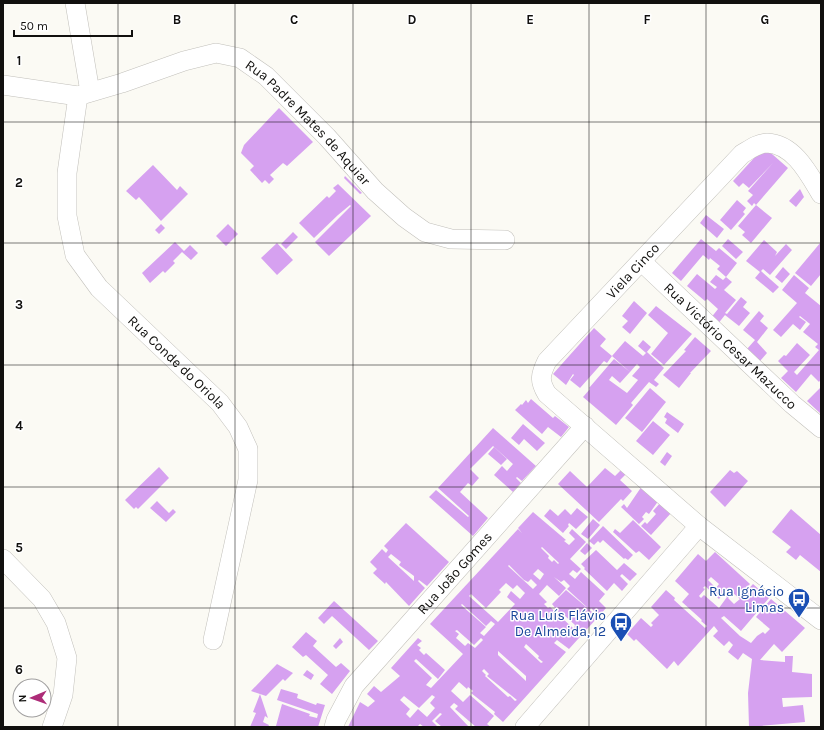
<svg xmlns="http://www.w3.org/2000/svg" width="824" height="730" font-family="Karla,sans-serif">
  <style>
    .building { fill: #d6a1f0; fill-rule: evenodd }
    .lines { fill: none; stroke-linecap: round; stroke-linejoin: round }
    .minor-casing { stroke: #c2c0bb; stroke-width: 20 }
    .minor { stroke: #fff; stroke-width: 19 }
    .grid { fill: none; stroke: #11100e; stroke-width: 1; stroke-opacity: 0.55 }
    .labels { text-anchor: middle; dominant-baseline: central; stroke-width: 3; stroke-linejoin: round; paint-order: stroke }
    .street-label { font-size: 14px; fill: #11100e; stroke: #fff }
    .transit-label { font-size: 14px; fill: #164399; stroke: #fff; text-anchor: end }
    .grid-label { font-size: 13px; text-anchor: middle; font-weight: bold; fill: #11100e; stroke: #fff; stroke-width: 3; stroke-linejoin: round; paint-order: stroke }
  </style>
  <rect width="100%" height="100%" fill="#fbfaf4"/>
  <path class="building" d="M279,108L313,142L287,166L283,163L270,175L274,179L269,184L265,180L262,183L250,170L254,166L241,153L244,145Z
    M764,147L788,168L756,205L754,203L752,206L747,201L753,195L748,191L773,163L749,188L743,183L739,187L733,181Z
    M153,165L177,190L180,186L188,194L161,221L139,197L136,200L126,191Z
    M345,176L362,193L360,194L344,178Z
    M338,184L371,216L329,256L315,242L351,206L350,205L338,215L314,238L299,223L327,196L329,198L336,191L333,188Z
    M800,189L804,197L796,207L789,201Z
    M737,200L746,208L743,212L745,214L731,230L720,220Z
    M756,205L772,218L751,243L742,235L745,232L738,226Z
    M706,215L724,229L717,238L700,223Z
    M161,224L165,228L159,234L155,230Z
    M228,224L238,234L226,246L216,236Z
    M293,232L298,237L286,249L281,244Z
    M701,239L716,251L719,248L737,263L726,277L717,269L720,266L710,258L709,260L703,255L681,281L672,273Z
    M728,239L743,252L736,259L722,246Z
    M764,240L777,252L775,256L786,244L792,250L770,275L763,269L761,271L779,287L773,293L755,278L760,272L746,261Z
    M175,242L184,251L190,245L198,253L191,260L182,252L173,261L175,263L165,273L163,271L150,283L142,273Z
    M821,242V274L811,286L795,273Z
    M277,243L293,260L277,275L261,258Z
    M783,267L790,274L782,283L775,277Z
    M697,274L715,289L717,287L710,282L716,275L723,280L726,277L732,282L724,290L736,300L725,313L727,314L741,297L747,302L743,307L750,313L739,326L725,315L717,325L710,319L718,309L707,299L705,301L687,286Z
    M794,275L809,288L805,293L821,306V379L819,382L811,374L796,392L781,378L788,371L778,361L784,355L786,356L797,343L810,355L794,372L797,375L819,350L815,347L818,344L803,332L810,324L800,316L799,317L806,322L800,330L793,324L781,337L773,330L797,303L782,290Z
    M634,301L647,313L630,334L622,327L628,321L622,316Z
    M656,306L692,334L664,365L651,354L668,333L648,315Z
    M759,311L764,316L760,321L768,328L757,342L767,353L760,361L747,349L755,340L743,330Z
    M594,328L606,339L600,346L612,356L607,363L604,361L580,388L570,380L574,375L573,374L566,385L553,374Z
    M695,337L711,351L690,373H691L679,388L663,375L686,351L684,350Z
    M643,340L651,347L646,353L638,346Z
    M625,341L643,356L647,352L664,368L654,380L659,384L656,387L649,382L631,403L633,405L616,425L583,397L590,389L589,388L614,359L630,372L620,383L612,376L609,380L627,393L638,380L632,376L640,367L637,364L630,372L612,356Z
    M821,387V414L807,401Z
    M650,388L666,402L642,432L625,418Z
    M531,399L553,418L555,416L569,427L561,437L548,427L542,434L515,410L521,404L522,405L526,400L528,403Z
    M667,412L684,424L678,433L665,423L667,419L664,417Z
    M653,421L670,435L653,455L636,441Z
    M523,424L545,443L537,451L524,439L519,445L511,438Z
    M493,428L536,466L522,481L517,477L516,478L521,483L513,492L494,475L502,466L507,471L513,464L493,446L470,469L479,478L472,486L468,483L460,492L488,518L473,536L429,497L436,490L468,517L469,516L438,488Z
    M494,447L507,459L501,465L488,454Z
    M667,452L672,456L665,466L660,462Z
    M159,467L169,478L138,509L136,507L134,509L125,500Z
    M605,468L615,476L621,470L626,474L620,480L632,491L623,501L621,499L599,522L558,484L570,471L587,487Z
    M730,470L734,473L737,471L748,481L725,507L710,492Z
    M642,486L659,500L649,514L646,512L642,517L644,519L639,524L621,507L624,504L627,508Z
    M157,501L169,513L173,509L176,512L166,522L150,508Z
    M661,502L672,512L651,535L641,526L645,522L647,524L656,514L653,511Z
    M577,508L588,517L576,529L569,523L568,525L569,526L563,533L544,516L550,509L558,516L565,509L571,515Z
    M791,509L821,535V572L800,555L796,560L786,552L791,547L772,532Z
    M533,512L566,540L564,541L569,545L575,539L569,533L572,529L586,542L570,559L581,569L577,573L573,570L569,574L575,579L581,572L605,594L599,601L606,608L599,616L591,608L590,610L567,589L570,586L564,580L561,582L554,577L566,588L559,596L547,585L539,594L547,602L544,604L548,608L550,607L574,629L575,625L564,615L562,616L552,604L566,590L598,617L569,649L557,640L554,643L566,652L503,722L494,714L495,712L471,693L473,691L468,687L467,689L459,682L451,691L463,702L470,695L494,716L487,724L491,727H476L455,709L458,706L454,703L450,707L469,727H442L435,721L442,714L440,713L432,721L438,727H424L420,724L417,727H348L360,702L368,707L375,701L367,694L374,686L381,692L400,676L391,668L418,638L422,641L417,645L421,648L419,650L424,655L426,653L445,670L438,679L416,659L414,661L432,678L426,685L431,688L463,654L430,624L518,529L522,533L518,528ZM542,547L559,563L558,564L554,560L552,562L548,558L549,556L541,548ZM509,565L524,580L528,582L531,579L537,585L533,589L508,566ZM538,569L544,574L540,580L533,574ZM506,583L513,589L517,585L525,593L520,599L511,591L507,597L515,604L498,622L469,596L471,594L486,608L501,592L499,590ZM462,604L486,626L491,621L495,624L484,636L480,633L486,627L461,605ZM457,630L474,645L481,638L483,640L475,648L468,643L465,646L456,638L459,634L455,631ZM526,644L539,656L538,658L543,662L541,663L524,647ZM498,651L526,676V681L498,655ZM484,669L489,674L487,676L517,700L515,701L510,696L508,697L485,676L486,675L482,671ZM432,695L435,697L430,703L435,708L427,717L418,709L410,718L406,714L410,709L400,700L404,696L419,708Z
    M593,519L600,525L588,539L581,534Z
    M633,520L661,547L649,560L639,551L636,553L613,532L615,529L620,533Z
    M406,523L449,562L427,586L419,580L418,581L425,588L409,606L386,582L385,584L373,573L377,569L370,562L382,549L386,553L388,550L384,546ZM391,554L401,562L399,565L414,576V581L388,557Z
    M603,526L633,555L628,560L625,558L624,559L603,540L600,543L598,541L594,545L589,541Z
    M587,543L592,548L585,555L580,551Z
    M596,550L617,570L624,563L637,574L630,581L622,574L620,576L628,584L622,591L614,583L607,591L584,569L585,568L581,564Z
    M715,552L750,584L741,594L743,595L753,584L769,598L741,631L724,616L721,618L740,636L751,643L757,636L763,632L765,634L770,629L756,617L771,599L805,628L782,652L774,644L760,660L785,662V656H793L792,672L812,674V697L782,698L783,707L803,705L805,722L749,727L748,693L752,659L743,653L738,660L728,652L733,645L729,641L724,646L713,636L718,631L714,626L678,666L674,661L667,669L636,639L634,641L627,634L641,618L651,627L653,625L651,623L659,615L651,607L666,590L675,598L674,600L705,628L707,626L701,621L702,620L682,602L689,594L675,581L698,554L706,561ZM711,577L719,584L716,588L708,580ZM705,586L719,599L723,594L727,597L719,608L704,595L701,598L699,596L705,589L703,588ZM733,593L740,599L734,604L728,598Z
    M334,601L378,641L369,650L332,616L324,624L318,618Z
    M306,632L317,641L313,646L336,667L341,663L350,671L332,694L320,684L328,675L306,655L303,657L292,647Z
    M340,638L343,642L336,649L333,646Z
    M277,664L293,673L285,681L283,679L266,696L260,694L268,718L265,716L263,722L269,725L268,727H250L256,713L253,712L260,694L251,691Z
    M307,670L314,675L311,680L303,675Z
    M281,689L298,694L297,698L316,705L317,703L325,705L318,727L276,726L282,704L310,714L309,716L317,718L318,714L277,700Z"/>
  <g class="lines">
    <g class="minor-casing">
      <g id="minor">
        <path d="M75,3L90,92"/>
        <path id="s1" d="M3,85L78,96L122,83L184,61L216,53L240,58L266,76L327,137L375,191L404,217L425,232L451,239L505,240"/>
        <path id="s2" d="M78,96L67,173V216L75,255L99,288L220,403L238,427L248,449V480L213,640"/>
        <path d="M821,194C809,174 794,144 767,143C758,143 749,150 742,154L547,361C540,375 539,381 547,394L699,526L821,620"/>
        <path id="s3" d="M642,262L792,404L821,428"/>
        <path d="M3,559L42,599L56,623L67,658L63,695L52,727"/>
        <path id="s4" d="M334,727L336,720L354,686L585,426"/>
        <path d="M525,727L699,526"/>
      </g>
    </g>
    <use href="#minor" class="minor"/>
  </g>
  <path class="grid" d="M118,3V727M235,3V727M353,3V727M471,3V727M589,3V727M706,3V727M3,122H821M3,243H821M3,365H821M3,487H821M3,608H821"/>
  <defs>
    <g id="bus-pin" transform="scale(1.15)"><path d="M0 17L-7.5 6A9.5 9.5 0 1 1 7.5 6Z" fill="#1a4fb4" stroke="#fff"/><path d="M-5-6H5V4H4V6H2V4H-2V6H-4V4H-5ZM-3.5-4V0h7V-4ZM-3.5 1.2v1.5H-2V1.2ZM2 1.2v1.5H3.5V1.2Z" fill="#fff"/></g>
  </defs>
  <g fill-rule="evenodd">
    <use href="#bus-pin" x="799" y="599"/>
    <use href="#bus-pin" x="621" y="623"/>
  </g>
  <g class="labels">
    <g class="street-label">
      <text stroke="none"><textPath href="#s1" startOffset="339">Rua Padre Mates de Aquiar</textPath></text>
      <text transform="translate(633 271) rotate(-47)">Viela Cinco</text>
      <text stroke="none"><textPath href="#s3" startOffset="122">Rua Victório Cesar Mazucco</textPath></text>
      <text stroke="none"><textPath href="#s2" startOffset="309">Rua Conde do Oriola</textPath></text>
      <text stroke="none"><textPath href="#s4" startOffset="197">Rua João Gomes</textPath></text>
    </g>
    <g class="transit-label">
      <text x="784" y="591">Rua Ignácio<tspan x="784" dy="16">Limas</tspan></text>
      <text x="606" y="615">Rua Luís Flávio<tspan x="606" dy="16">De Almeida, 12</tspan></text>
    </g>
  </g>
  <g class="grid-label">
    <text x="177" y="24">B</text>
    <text x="294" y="24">C</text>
    <text x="412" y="24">D</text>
    <text x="530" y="24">E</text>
    <text x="647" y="24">F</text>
    <text x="765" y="24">G</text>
    <text x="19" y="65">1</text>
    <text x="19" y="187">2</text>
    <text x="19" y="309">3</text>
    <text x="19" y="430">4</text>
    <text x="19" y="552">5</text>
    <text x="19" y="674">6</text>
  </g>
  <rect width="824" height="730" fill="none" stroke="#11100e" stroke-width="8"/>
  <g transform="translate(32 698) rotate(268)"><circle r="19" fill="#ffffff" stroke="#a09f9f"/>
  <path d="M0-3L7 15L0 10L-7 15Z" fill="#ad2c78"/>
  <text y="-6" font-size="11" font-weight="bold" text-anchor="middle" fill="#11100e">N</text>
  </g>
  <path d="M14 30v6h118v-6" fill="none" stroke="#11100e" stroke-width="2"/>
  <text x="20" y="30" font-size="12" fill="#11100e" stroke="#ffffff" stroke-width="3" paint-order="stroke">50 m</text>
</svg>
